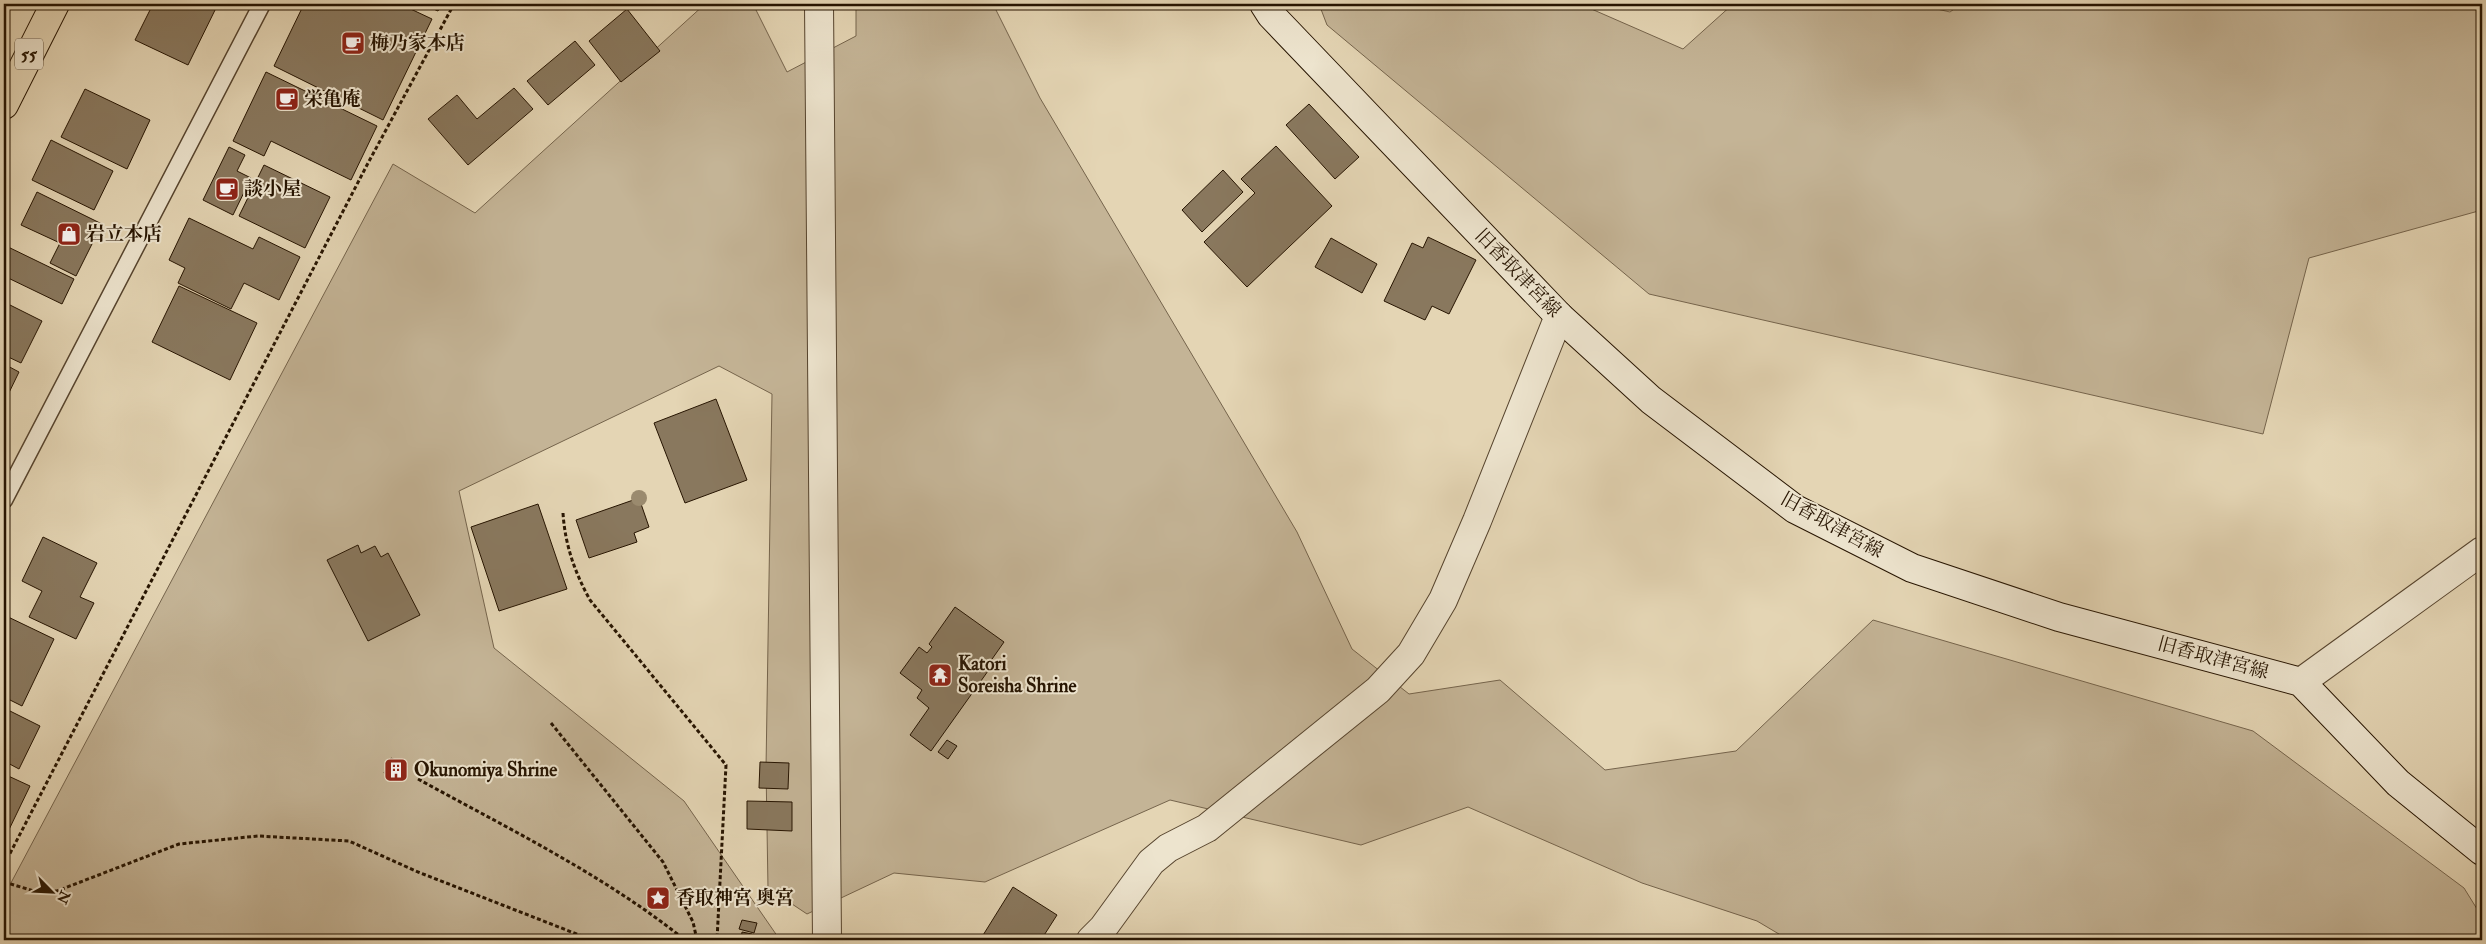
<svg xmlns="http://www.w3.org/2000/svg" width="2486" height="944" font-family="'IM FELL Double Pica','Noto Serif JP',serif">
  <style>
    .green { fill: #c4b496; stroke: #75644c }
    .building { fill: #89785e; stroke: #261401 }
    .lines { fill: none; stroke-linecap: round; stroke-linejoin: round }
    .lane-casing { stroke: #56442e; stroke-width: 19 }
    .street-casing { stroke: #56442e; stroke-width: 30 }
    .secondary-casing { stroke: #261401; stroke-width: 30 }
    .primary-casing { stroke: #261401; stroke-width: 30 }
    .path { stroke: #261401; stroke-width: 3; stroke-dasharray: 4 2.5; stroke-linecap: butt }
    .lane { stroke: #ede4ce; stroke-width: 16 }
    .street { stroke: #ede4ce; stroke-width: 28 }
    .secondary { stroke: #ede4ce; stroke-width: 28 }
    .primary { stroke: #e4d5b4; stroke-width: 28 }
    .tree { fill: #9a8a6e }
    .labels { text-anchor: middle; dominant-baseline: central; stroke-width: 4; stroke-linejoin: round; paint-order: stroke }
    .shield { fill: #ede4ce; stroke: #62523e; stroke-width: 1 }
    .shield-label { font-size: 18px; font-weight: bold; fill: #261401 }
    .poi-label { font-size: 19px; font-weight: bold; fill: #261401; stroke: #ede4ce; text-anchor: start }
    .street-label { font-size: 19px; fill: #261401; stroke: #ede4ce }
  </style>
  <rect width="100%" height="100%" fill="#e4d5b4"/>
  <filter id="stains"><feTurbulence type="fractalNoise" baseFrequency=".004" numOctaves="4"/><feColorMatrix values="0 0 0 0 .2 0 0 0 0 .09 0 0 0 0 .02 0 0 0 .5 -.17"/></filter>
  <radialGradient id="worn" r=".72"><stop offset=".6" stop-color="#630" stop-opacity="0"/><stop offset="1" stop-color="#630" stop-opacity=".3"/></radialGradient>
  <path class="green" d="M705,4H753L787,72L856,36V4H993L1040,98L1297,532L1352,649L1409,694L1500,680L1605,770L1736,751L1873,620L2253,731L2464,888L2482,917V940H1789L1757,921L1642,883L1468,807L1361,845L1170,800L985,882L894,873L807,914L768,888L766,768L772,394L719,366L459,491L494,648L684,801L780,940H4V896L393,164L475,213Z
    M1319,4H1580L1683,49L1733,4H1915L1950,12L1961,4H2482V210L2309,258L2263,434L1649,294L1327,25Z"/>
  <path class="building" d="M153,4H218L188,65L135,40Z
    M304,4H400L432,19L383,120L274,66Z
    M422,4H442L438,11Z
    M627,9L660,51L621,82L589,41Z
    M575,41L595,65L548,105L527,81Z
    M266,72L377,126L351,180L271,141L264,156L233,141Z
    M514,88L533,109L468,165L428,119L457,95L477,119Z
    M85,89L150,120L127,169L61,137Z
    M1309,104L1359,157L1335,179L1286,125Z
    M51,140L113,171L94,210L32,180Z
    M1276,146L1332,206L1247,287L1204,242L1255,193L1241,179Z
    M229,147L245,155L237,171L251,178L233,215L203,200Z
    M264,165L330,197L305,248L239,216Z
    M1223,170L1243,192L1202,232L1182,210Z
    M37,192L102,224L76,276L50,263L60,243L21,225Z
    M189,218L253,249L259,237L300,257L279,300L244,283L231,309L178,283L185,268L169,260Z
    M1428,237L1476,260L1449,314L1432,306L1425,320L1384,301L1412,243L1423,248Z
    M1331,238L1377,264L1362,293L1315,267Z
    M4,245L74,279L62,304L4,276Z
    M179,286L257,323L230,380L152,342Z
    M4,302L42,321L21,363L4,355Z
    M4,364L19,372L4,403Z
    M716,399L747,480L685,503L654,423Z
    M639,498L649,527L634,533L637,542L589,558L576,520Z
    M538,504L567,589L499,611L471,527Z
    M43,537L97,563L80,597L94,603L76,639L29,617L42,591L22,581Z
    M358,545L361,553L375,546L381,557L388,553L420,615L368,641L327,560Z
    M955,607L1004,642L990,662L993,664L931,751L910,735L929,708L917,698L922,690L900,673L919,647L927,653L932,647L929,644Z
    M4,615L54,639L22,706L4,697Z
    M4,708L40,726L19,769L4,761Z
    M947,740L957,746L948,759L938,752Z
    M391,758L407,766L400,780L384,773Z
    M760,762L789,763L788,789L759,788Z
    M4,774L30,786L4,840Z
    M747,801L792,802V831L747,829Z
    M1013,887L1057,915L1041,940H980Z
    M742,920L757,923L754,933L739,929Z
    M742,932L752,934L750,940H741Z"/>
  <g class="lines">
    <g class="lane-casing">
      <path id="lane" d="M4,500L262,4"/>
    </g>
    <g class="street-casing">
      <path id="street" d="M819,4L827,940
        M2301,682L2482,551
        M1091,940L1103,928L1151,862L1168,848L1207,828L1378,690L1411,654L1443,600L1477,521L1559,316"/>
    </g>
    <g class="secondary-casing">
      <path id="secondary" d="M1264,4L1271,15L1559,316L1651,400L1795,509L1912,568L2059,617L2301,682L2398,783L2482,851"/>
    </g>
    <g class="primary-casing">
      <path id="primary" d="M4,105L55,4"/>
    </g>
    <path class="path" d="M563,513C565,545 575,573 590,600L726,765L717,940
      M551,723L663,862L693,922L697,940
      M418,779C509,829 604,875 685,940
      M4,865L367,165L454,4
      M4,882L34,891H57L179,844L258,836L349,841L418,872L592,940"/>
    <use href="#lane" class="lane"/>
    <use href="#street" class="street"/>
    <use href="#secondary" class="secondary"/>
    <use href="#primary" class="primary"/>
  </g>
  <circle class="tree" cx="639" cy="498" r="8"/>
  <defs>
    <g id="cafe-square" transform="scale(1.25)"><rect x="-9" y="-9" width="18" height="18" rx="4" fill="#8f2418" stroke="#ede4ce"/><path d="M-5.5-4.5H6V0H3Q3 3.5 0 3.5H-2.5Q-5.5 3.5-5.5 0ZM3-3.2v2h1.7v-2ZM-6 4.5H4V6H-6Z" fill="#fff"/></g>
    <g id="shop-square" transform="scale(1.25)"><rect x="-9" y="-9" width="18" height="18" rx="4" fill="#8f2418" stroke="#ede4ce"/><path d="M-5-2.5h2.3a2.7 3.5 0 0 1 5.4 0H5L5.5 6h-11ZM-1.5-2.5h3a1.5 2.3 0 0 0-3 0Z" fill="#fff"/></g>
    <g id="temple-square" transform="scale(1.25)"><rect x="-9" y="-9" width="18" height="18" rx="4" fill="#8f2418" stroke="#ede4ce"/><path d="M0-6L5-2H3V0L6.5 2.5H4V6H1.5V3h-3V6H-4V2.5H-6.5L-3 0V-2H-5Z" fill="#fff"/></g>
    <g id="building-square" transform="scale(1.25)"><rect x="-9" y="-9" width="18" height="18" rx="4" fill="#8f2418" stroke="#ede4ce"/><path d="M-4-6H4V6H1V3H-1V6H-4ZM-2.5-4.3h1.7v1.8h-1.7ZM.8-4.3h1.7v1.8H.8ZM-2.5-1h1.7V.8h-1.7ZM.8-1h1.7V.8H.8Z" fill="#fff"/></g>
    <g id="sight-square" transform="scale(1.25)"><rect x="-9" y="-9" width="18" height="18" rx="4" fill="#8f2418" stroke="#ede4ce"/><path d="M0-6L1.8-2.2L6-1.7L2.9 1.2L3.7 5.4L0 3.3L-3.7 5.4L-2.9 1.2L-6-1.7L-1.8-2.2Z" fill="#fff"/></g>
  </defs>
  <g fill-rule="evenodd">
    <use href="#cafe-square" x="353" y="43"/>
    <use href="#cafe-square" x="287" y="99"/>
    <use href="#cafe-square" x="227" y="189"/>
    <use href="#shop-square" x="69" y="234"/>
    <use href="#temple-square" x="940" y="675"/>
    <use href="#building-square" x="396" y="770"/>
    <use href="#sight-square" x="658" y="898"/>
  </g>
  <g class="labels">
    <rect class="shield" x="15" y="38.5" width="28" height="31" rx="4"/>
    <g class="shield-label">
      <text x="29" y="54">55</text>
    </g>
    <g class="poi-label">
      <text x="370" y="43">梅乃家本店</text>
      <text x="304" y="99">栄亀庵</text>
      <text x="244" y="189">談小屋</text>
      <text x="86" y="234">岩立本店</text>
      <text x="958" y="664">Katori<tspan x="958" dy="22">Soreisha Shrine</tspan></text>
      <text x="414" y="770">Okunomiya Shrine</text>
      <text x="676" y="898">香取神宮 奥宮</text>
    </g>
    <g class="street-label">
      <text transform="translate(1518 273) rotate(46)">旧香取津宮線</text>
      <text transform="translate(1832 525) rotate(29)">旧香取津宮線</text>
      <text transform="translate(2213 658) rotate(15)">旧香取津宮線</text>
    </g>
  </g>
  <rect width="2486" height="944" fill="none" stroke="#e4d5b4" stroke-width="20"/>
  <rect x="5" y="5" width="2476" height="934" fill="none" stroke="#261401" stroke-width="2.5"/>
  <rect x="10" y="10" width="2466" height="924" fill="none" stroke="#261401"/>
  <g transform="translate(52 892) rotate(114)" stroke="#ede4ce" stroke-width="4" paint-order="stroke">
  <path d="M0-4L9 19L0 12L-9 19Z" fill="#261401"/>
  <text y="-8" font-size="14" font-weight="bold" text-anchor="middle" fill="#261401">N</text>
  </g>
  <rect width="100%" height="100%" filter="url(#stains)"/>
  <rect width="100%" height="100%" fill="url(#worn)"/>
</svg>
